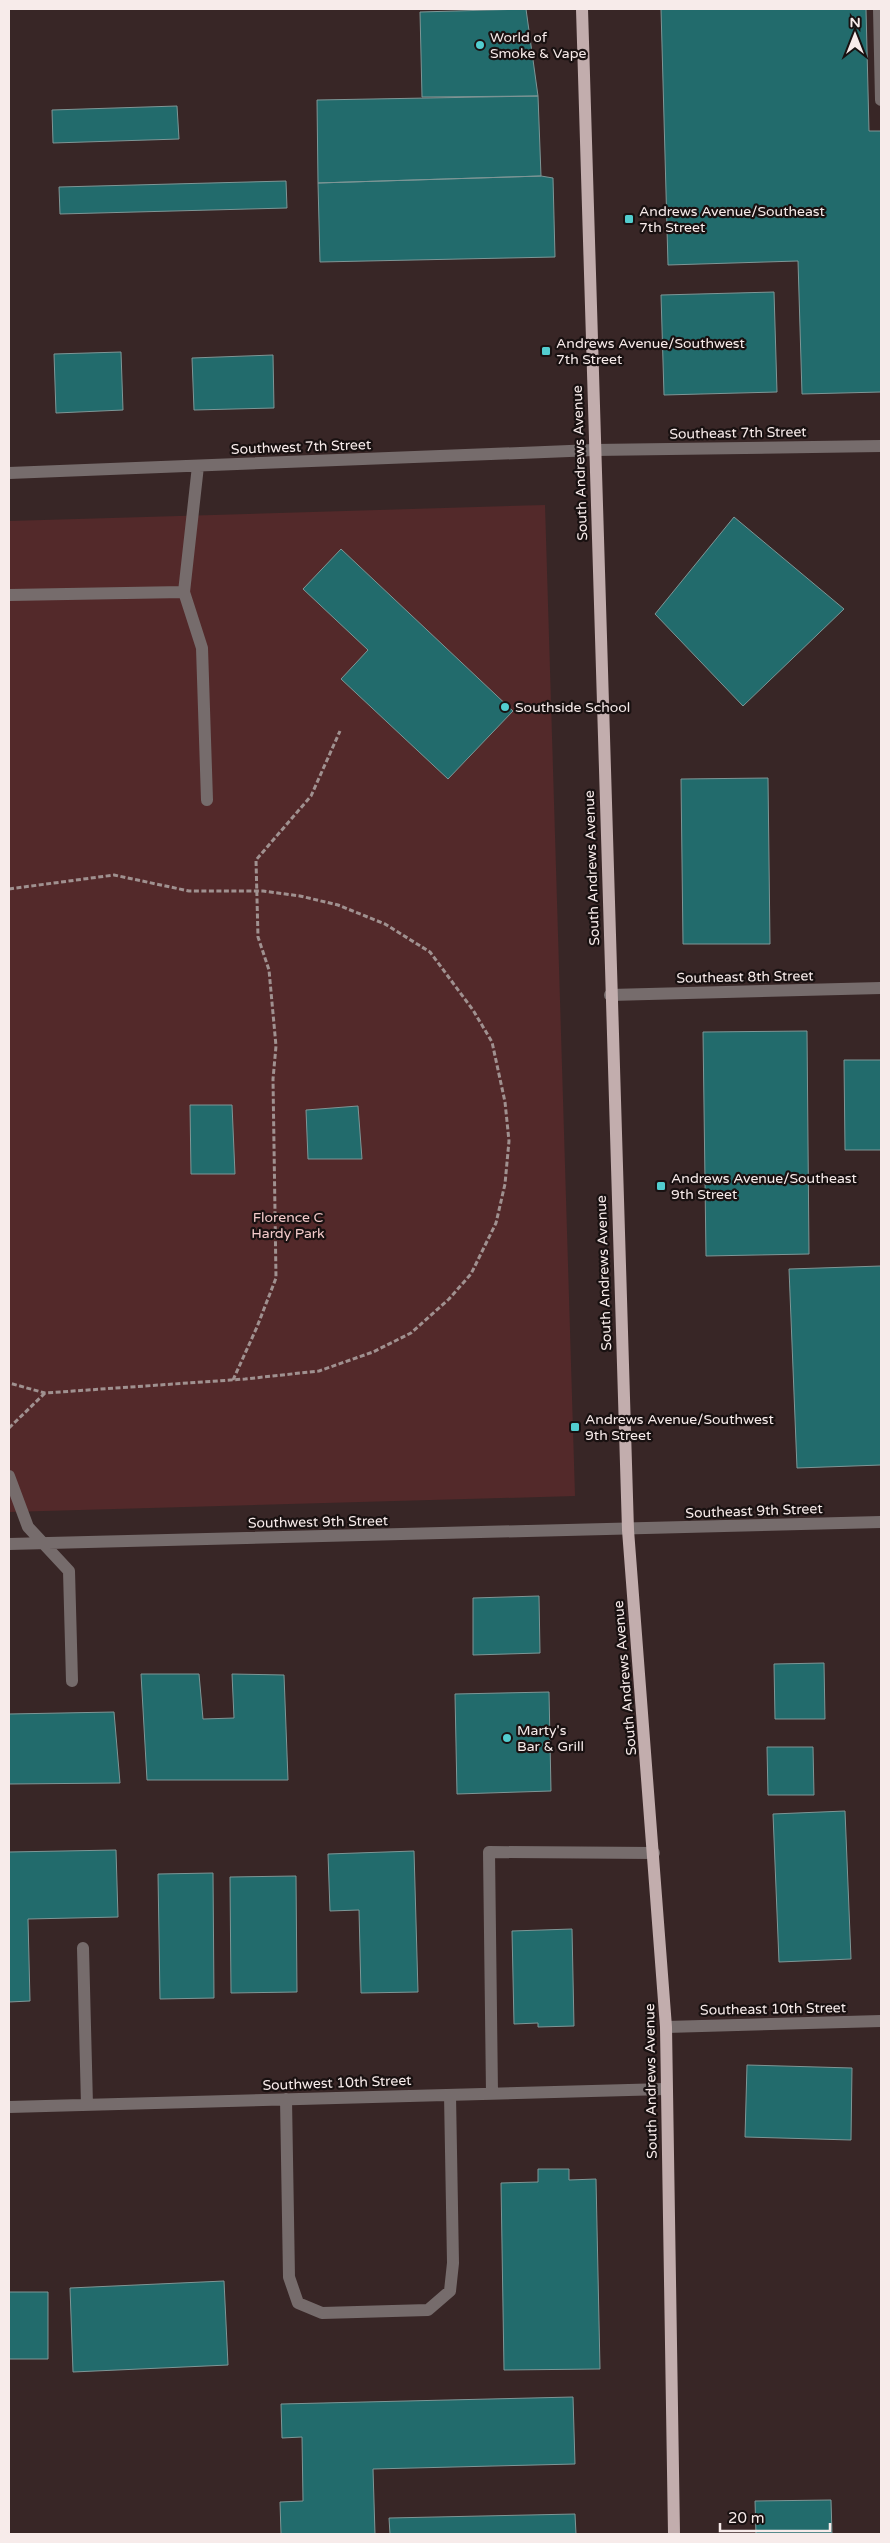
<svg xmlns="http://www.w3.org/2000/svg" width="890" height="2543" font-family="'Varela Round',sans-serif">
  <style>
    .green { fill: #53292a }
    .building { fill: #226b6c; stroke: #7e9696 }
    .lines { fill: none; stroke-linecap: round; stroke-linejoin: round }
    .path { stroke: #a09190; stroke-width: 3; stroke-dasharray: 5 2.5; stroke-linecap: butt }
    .minor { stroke: #766c6c; stroke-width: 12 }
    .major { stroke: #c2adad; stroke-width: 12 }
    .poi-dot { fill: #52cdcf; stroke: #191111; stroke-width: 2 }
    .labels { text-anchor: middle; dominant-baseline: central; stroke-width: 4.5; stroke-linejoin: round; paint-order: stroke }
    .poi-label { font-size: 14px; fill: #f7ebea; stroke: #191111; text-anchor: start }
    .street-label { font-size: 14px; fill: #f7ebea; stroke: #191111 }
    .park-label { font-size: 14px; fill: #f3caca; stroke: #191111 }
  </style>
  <rect width="100%" height="100%" fill="#382626"/>
  <path class="green" d="M545,505L575,1496L9,1512V521Z"/>
  <path class="building" d="M526,9L538,96L422,97L420,12Z
    M661,9H866L869,131H881V392L802,394L798,261L668,265Z
    M538,96L541,176L318,183L317,100Z
    M177,106L179,139L53,143L52,110Z
    M541,176L553,178L555,257L320,262L318,183Z
    M286,181L287,208L60,214L59,187Z
    M774,292L777,392L664,395L661,295Z
    M121,352L123,410L56,413L54,354Z
    M273,355L274,408L194,410L192,358Z
    M734,517L844,609L743,706L655,614Z
    M341,549L513,711L448,779L341,679L368,650L303,589Z
    M768,778L770,944H683L681,779Z
    M807,1031L809,1254L706,1256L703,1032Z
    M844,1060H881V1150H845Z
    M190,1105H232L235,1174H191Z
    M358,1106L362,1159H308L306,1110Z
    M881,1266V1465L797,1468L789,1269Z
    M539,1596L540,1653L473,1655V1598Z
    M824,1663L825,1719H775L774,1664Z
    M141,1674H199L203,1719L234,1718L232,1674L284,1675L288,1780H147Z
    M549,1692L551,1791L457,1794L455,1694Z
    M114,1712L120,1783L9,1784V1714Z
    M767,1747H813L814,1795H768Z
    M845,1811L851,1959L779,1962L773,1814Z
    M116,1850L118,1917L28,1919L30,2001L9,2002V1852Z
    M414,1851L418,1992L361,1993L359,1910L330,1911L328,1854Z
    M213,1873L214,1998L160,1999L158,1874Z
    M296,1876L297,1992L231,1993L230,1877Z
    M572,1929L574,2026L538,2027V2023L514,2024L512,1931Z
    M747,2065L852,2068L851,2140L745,2137Z
    M538,2169H569V2180L596,2179L600,2369L504,2370L501,2183L538,2182Z
    M224,2281L228,2365L73,2372L70,2288Z
    M9,2292H48V2359H9Z
    M573,2397L575,2464L373,2469L375,2534H281L280,2502L303,2501L302,2437L282,2438L281,2404Z
    M831,2500L832,2534H756L755,2501Z
    M575,2514L576,2534H390L389,2518Z"/>
  <g class="lines">
    <path class="path" d="M9,889L114,875L189,891H263L300,896L338,905L385,924L430,952L473,1010L492,1042L505,1102L509,1141L505,1184L496,1223L471,1274L449,1299L411,1333L373,1352L319,1371L245,1379L45,1393L9,1383
      M233,1380L257,1327L276,1278L273,1079L276,1046L269,970L258,937L256,860L311,796L340,731
      M9,1428L45,1393"/>
    <path class="minor" d="M879,9L881,100
      M9,473L594,450L881,446
      M184,592L198,466
      M9,595L184,592L202,648L207,800
      M610,995L881,988
      M9,1476L28,1527L69,1571L72,1681
      M9,1544L881,1522
      M83,1948L87,2105
      M666,2027L881,2021
      M492,2093L489,1852L654,1853
      M286,2099L289,2277L298,2303L322,2313L428,2310L450,2291L453,2263L450,2095
      M9,2107L666,2089"/>
    <path class="major" d="M582,9L628,1530L666,2027L674,2534"/>
  </g>
  <g class="poi-dot">
    <circle cx="480" cy="45" r="5"/>
    <rect x="624" y="214" width="10" height="10" rx="2.5"/>
    <rect x="541" y="346" width="10" height="10" rx="2.5"/>
    <circle cx="505" cy="707" r="5"/>
    <rect x="656" y="1181" width="10" height="10" rx="2.5"/>
    <rect x="570" y="1422" width="10" height="10" rx="2.5"/>
    <circle cx="507" cy="1738" r="5"/>
  </g>
  <g class="labels">
    <g class="poi-label">
      <text x="490" y="37">World of<tspan x="490" dy="16">Smoke &amp; Vape</tspan></text>
      <text x="639" y="211">Andrews Avenue/Southeast<tspan x="639" dy="16">7th Street</tspan></text>
      <text x="556" y="343">Andrews Avenue/Southwest<tspan x="556" dy="16">7th Street</tspan></text>
      <text x="515" y="707">Southside School</text>
      <text x="671" y="1178">Andrews Avenue/Southeast<tspan x="671" dy="16">9th Street</tspan></text>
      <text x="585" y="1419">Andrews Avenue/Southwest<tspan x="585" dy="16">9th Street</tspan></text>
      <text x="517" y="1730">Marty's<tspan x="517" dy="16">Bar &amp; Grill</tspan></text>
    </g>
    <g class="street-label">
      <text transform="translate(738 433) rotate(-1)">Southeast 7th Street</text>
      <text transform="translate(301 447) rotate(-2)">Southwest 7th Street</text>
      <text transform="translate(580 463) rotate(-92)">South Andrews Avenue</text>
      <text transform="translate(592 868) rotate(-92)">South Andrews Avenue</text>
      <text transform="translate(745 977) rotate(-1)">Southeast 8th Street</text>
      <text transform="translate(604 1273) rotate(-92)">South Andrews Avenue</text>
      <text transform="translate(754 1511) rotate(-2)">Southeast 9th Street</text>
      <text transform="translate(318 1522) rotate(-1)">Southwest 9th Street</text>
      <text transform="translate(625 1678) rotate(-95)">South Andrews Avenue</text>
      <text transform="translate(773 2009) rotate(-1)">Southeast 10th Street</text>
      <text transform="translate(651 2081) rotate(-91)">South Andrews Avenue</text>
      <text transform="translate(337 2083) rotate(-2)">Southwest 10th Street</text>
    </g>
    <g class="park-label">
      <text x="288" y="1217">Florence C<tspan x="288" dy="16">Hardy Park</tspan></text>
    </g>
  </g>
  <rect width="890" height="2543" fill="none" stroke="#f7ebea" stroke-width="20"/>
  <g transform="translate(855 35)" stroke="#191111" stroke-width="4" paint-order="stroke">
  <path d="M0-4L9 19L0 12L-9 19Z" fill="#f7ebea"/>
  <text y="-8" font-size="14" font-weight="bold" text-anchor="middle" fill="#f7ebea">N</text>
  </g>
  <path d="M720 2523v8h110v-8" fill="none" stroke="#f7ebea" stroke-width="2.5"/>
  <text x="728" y="2523" font-size="15" fill="#f7ebea" stroke="#191111" stroke-width="4" paint-order="stroke">20 m</text>
</svg>
